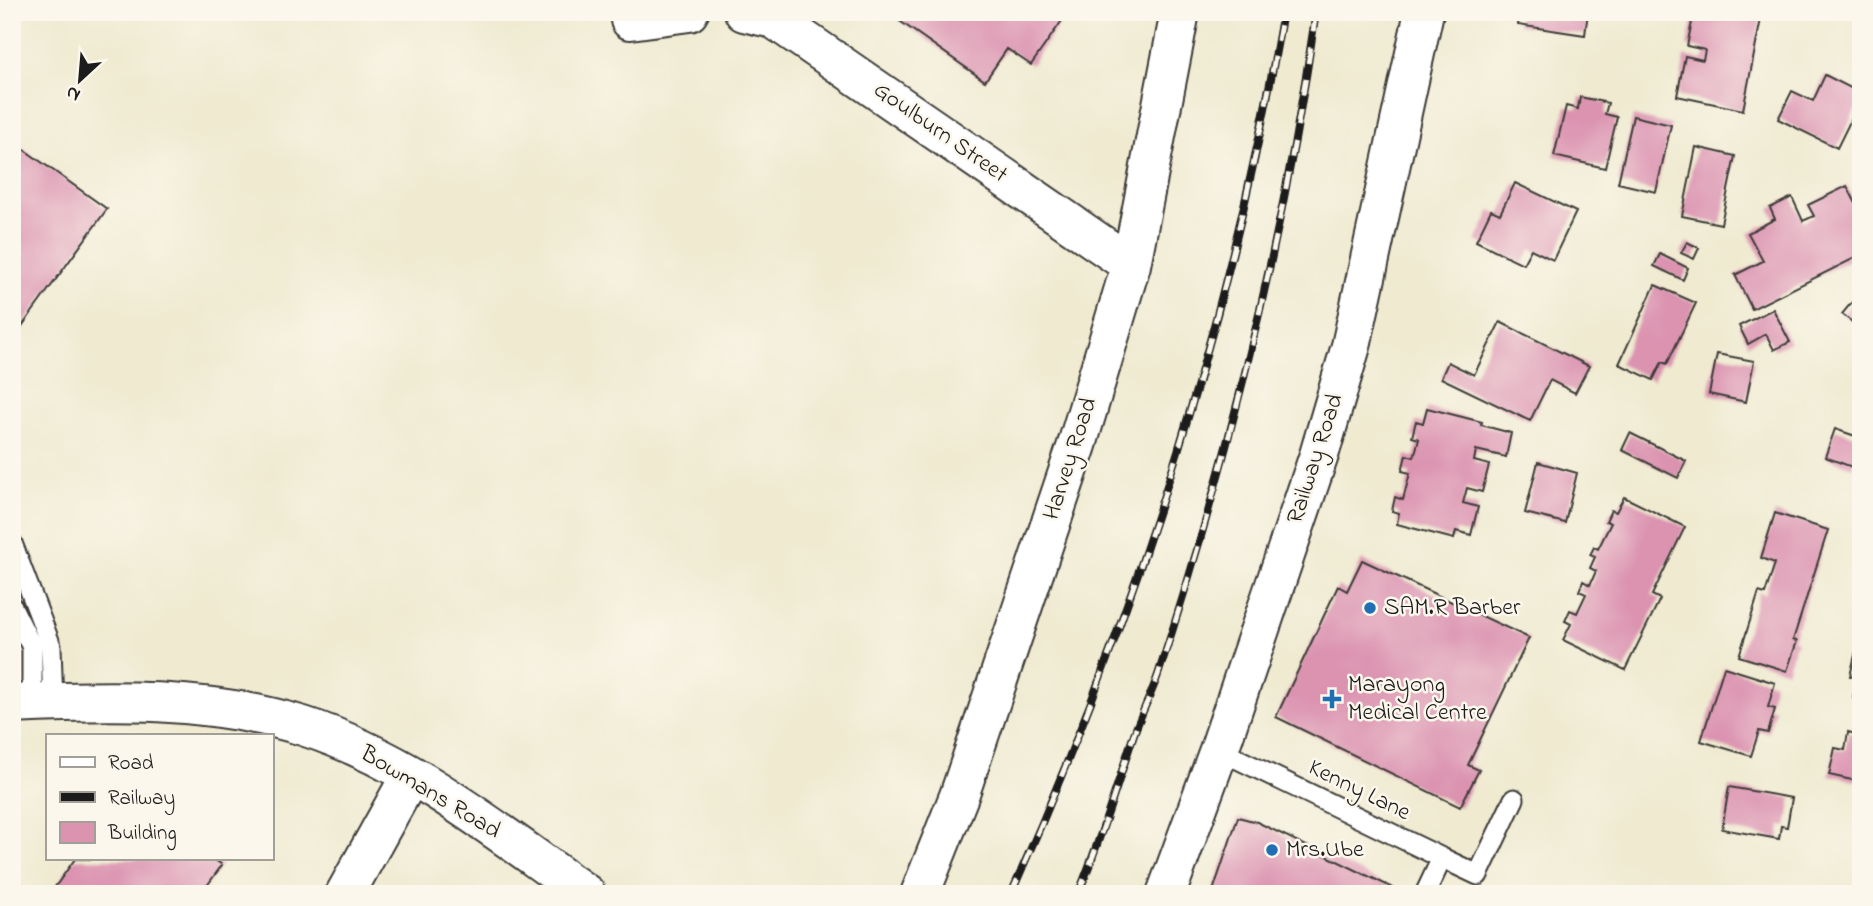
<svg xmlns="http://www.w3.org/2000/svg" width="1873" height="906" font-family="'Indie Flower',sans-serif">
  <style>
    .building { fill: #db93b0 }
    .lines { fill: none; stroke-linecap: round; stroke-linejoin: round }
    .lane-casing { stroke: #3c3b37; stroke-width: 23 }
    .street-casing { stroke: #3c3b37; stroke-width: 42 }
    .lane { stroke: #fff; stroke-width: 19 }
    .street { stroke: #fff; stroke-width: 38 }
    .rail-casing { stroke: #1c1c1c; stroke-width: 8 }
    .rail { stroke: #fbf7ec; stroke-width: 5; stroke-dasharray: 16; stroke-linecap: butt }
    .poi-dot { fill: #1f6fb2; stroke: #fbf7ec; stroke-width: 2.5 }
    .labels { text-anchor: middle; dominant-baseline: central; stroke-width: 5; stroke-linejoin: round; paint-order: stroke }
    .street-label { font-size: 24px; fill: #1c1c1c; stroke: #fbf7ec }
    .poi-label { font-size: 24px; fill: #1c1c1c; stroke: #fbf7ec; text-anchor: start }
  </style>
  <rect width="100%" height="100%" fill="#fbf7ec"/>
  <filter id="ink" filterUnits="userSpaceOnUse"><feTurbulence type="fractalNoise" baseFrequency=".0143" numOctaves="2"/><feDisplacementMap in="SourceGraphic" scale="14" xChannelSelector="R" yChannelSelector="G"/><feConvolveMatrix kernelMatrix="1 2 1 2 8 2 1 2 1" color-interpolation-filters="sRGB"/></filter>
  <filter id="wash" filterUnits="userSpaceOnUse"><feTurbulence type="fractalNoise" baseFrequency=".00686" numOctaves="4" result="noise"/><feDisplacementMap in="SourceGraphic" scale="28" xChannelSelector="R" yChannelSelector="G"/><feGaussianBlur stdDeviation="1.57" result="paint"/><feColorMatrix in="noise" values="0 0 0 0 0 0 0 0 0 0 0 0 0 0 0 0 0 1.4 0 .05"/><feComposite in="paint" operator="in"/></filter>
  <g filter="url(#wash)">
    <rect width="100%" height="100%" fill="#efead0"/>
    <g id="blocks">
      <path class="building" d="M887,12H1068L1031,65L1007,49L985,81Z
        M1519,12H1588L1585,35L1518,25Z
        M1694,12H1730L1761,19L1743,110L1677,96L1685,56L1703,60L1705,50L1687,46Z
        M1825,75L1861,93V99L1837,148L1778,119L1792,91L1813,101Z
        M1580,97L1608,103L1605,114L1617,117L1605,168L1554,156L1566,106L1578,109Z
        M1633,116L1671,125L1656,192L1618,183Z
        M12,141L107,209L12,340Z
        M1696,147L1735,156L1721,224L1682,216Z
        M1515,183L1576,212L1553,260L1531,249L1523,264L1476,241L1491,210L1500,214Z
        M1847,186L1861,213V222L1857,223L1861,231V255L1752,309L1735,275L1763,261L1748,233L1775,219L1770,208L1792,197L1803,221L1814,216L1808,205Z
        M1687,242L1699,248L1694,259L1681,253Z
        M1660,254L1688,268L1683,280L1654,266Z
        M1655,285L1696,303L1667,364L1662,362L1653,380L1619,364Z
        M1861,291V329L1842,314Z
        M1773,309L1790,342L1774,350L1766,334L1748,344L1739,326Z
        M1500,322L1589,366L1575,393L1550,380L1530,421L1441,378L1448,362L1474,375Z
        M1717,354L1754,361L1746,402L1709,394Z
        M1427,408L1482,422L1481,425L1511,433L1506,457L1476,450L1474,461L1489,465L1482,492L1467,488L1463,503L1478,507L1471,535L1456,531L1454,539L1397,524L1399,513L1392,511L1395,497L1403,500L1410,473L1402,471L1406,455L1414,457L1419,439L1412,437L1416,421L1423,423Z
        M1835,429L1861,438L1852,467L1825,457Z
        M1630,433L1686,461L1678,478L1622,450Z
        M1538,462L1577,473L1565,523L1525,513Z
        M1624,497L1685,527L1652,595L1660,599L1625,670L1563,640L1571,624L1565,621L1570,610L1577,613L1586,594L1579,591L1583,581L1590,585L1596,571L1590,568L1595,557L1590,555L1594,547L1598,549L1611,523L1606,521L1611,510L1616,512Z
        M1775,513L1828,530L1793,640L1797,641L1787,671L1739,656L1759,592L1765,594L1775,563L1761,558Z
        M1362,560L1529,638L1468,765L1479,770L1460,807L1276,717L1338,586L1347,591Z
        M1856,651L1861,652V699L1853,697L1857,678L1850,676Z
        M1724,667L1775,683L1768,707L1775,709L1768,733L1759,731L1751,756L1701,741Z
        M1859,716L1861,782L1829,775L1835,748L1845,750L1848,732L1856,734Z
        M1729,787L1792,798L1787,827L1781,826L1779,839L1722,829Z
        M1238,817L1257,822L1393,888L1390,894H1212Z
        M75,859H214L222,865L201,894H50Z"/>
    </g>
  </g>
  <g filter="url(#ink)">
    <use href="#blocks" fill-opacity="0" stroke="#3c3b37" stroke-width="2"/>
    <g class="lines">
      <g class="lane-casing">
        <path id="lane" d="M12,543L51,646L53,704
          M12,607L32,647V703
          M1219,750L1442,858L1425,894
          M1442,858L1478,875L1514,799"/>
      </g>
      <g class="street-casing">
        <path id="street" d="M744,12L774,19L1131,265
          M630,20L689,12
          M12,704C109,699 209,697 303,726C408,759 497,832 586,894
          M345,894L411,775
          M920,894L959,796L1077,445L1131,265L1180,12
          M1166,894L1219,750L1319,455L1351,346L1424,12"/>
      </g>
      <use href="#lane" class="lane"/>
      <use href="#street" class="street"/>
      <g class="rail-casing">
        <path id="rail" d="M1011,894C1137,612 1231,316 1283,12
          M1078,894C1100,842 1116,788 1134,734C1141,714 1151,695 1158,675C1229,459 1283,238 1316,12"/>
      </g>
      <use href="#rail" class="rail"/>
    </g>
  </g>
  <g class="poi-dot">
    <circle cx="1370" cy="608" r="7"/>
    <path d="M1328.5 688.5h7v7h7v7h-7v7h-7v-7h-7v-7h7z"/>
    <circle cx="1272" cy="850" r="7"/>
  </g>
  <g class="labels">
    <g class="street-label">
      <text transform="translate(940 133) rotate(35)">Goulburn Street</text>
      <text transform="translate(1071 459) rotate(-72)">Harvey Road</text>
      <text transform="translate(1316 459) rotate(-72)">Railway Road</text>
      <text transform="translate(1359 791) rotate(26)">Kenny Lane</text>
      <text transform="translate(430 793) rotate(31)">Bowmans Road</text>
    </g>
    <g class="poi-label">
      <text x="1384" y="608">SAM.R Barber</text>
      <text x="1348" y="685">Marayong<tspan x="1348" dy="28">Medical Centre</tspan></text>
      <text x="1286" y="850">Mrs.Ube</text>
    </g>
  </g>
  <rect width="1873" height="906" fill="none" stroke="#fbf7ec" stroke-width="42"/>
  <rect x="46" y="734" width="228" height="126" fill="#fbf7ec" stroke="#a29f99" stroke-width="2"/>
  <rect x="60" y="757" width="35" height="10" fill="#ffffff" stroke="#a29f99" stroke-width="2"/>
  <text x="108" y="769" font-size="21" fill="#1c1c1c">Road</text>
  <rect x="60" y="792" width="35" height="10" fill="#1c1c1c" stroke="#a29f99" stroke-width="2"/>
  <text x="108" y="804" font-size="21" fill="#1c1c1c">Railway</text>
  <rect x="60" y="822" width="35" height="21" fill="#db93b0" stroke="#a29f99" stroke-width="2"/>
  <text x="108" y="839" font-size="21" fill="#1c1c1c">Building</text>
  <g transform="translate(80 80) rotate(206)" stroke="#fbf7ec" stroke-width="5" paint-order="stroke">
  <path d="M0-5L12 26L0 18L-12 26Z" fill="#1c1c1c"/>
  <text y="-10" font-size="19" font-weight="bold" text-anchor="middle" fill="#1c1c1c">N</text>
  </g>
</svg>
